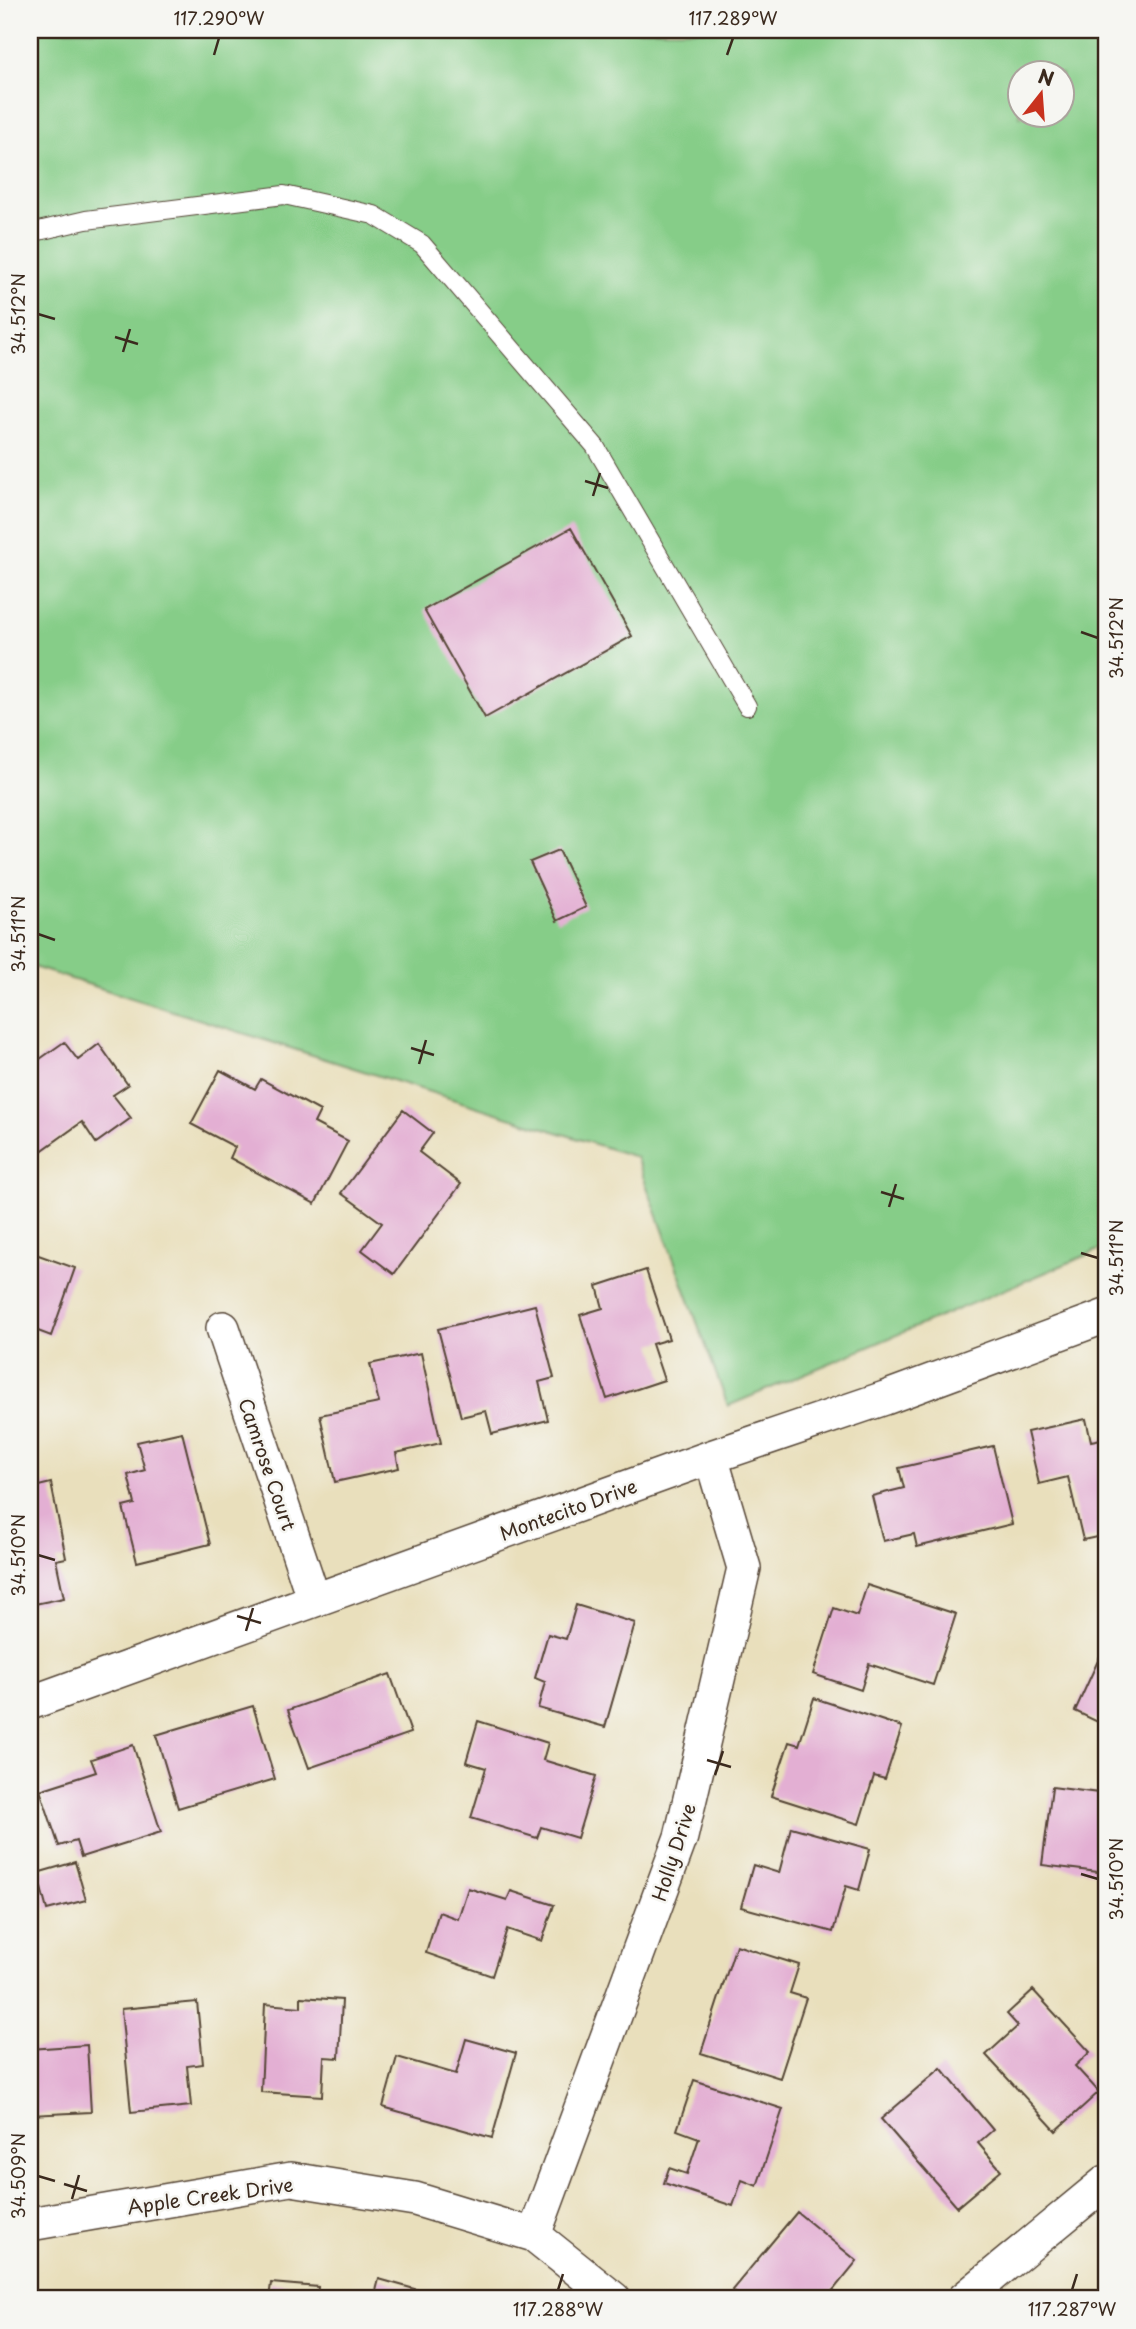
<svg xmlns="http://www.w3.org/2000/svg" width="1136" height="2329" font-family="'Playpen Sans',sans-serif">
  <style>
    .green { fill: #86cd88; stroke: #607c53; stroke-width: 2; fill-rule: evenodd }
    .building { fill: #e3afd3 }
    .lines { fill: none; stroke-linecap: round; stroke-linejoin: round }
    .service-casing { stroke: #554536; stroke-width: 20 }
    .minor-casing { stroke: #554536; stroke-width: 36 }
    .service { stroke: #fff; stroke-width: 18 }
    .minor { stroke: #fff; stroke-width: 33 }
    .ticks { fill: none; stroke: #3b2a1e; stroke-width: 2.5 }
    .labels { text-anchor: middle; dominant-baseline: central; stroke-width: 5; stroke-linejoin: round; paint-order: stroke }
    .street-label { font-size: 19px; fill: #3b2a1e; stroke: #f6f6f2 }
    .neatline { fill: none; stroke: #3b2a1e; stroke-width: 2.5 }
    .ticks-label { font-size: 18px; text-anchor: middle; fill: #3b2a1e }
  </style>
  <rect width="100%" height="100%" fill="#f6f6f2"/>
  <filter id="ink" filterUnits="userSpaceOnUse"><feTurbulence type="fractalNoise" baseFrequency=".0143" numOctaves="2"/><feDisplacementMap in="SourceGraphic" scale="14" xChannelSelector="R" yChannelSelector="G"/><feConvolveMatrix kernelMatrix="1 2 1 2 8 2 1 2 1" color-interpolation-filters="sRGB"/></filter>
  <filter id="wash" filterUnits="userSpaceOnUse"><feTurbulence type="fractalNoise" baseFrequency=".00686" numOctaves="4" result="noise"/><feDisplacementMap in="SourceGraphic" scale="28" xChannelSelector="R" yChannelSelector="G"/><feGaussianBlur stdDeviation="1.57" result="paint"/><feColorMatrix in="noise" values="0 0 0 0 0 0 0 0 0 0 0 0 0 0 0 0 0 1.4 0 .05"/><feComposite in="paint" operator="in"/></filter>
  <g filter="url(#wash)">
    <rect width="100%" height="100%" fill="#e9dfbc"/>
    <path class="green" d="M30,30H1106V1247L728,1406L636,1157L30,966ZM1020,74H1062V116H1020Z"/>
    <g id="blocks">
      <path class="building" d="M571,528L632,636L485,718L424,610Z
        M559,850L586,907L557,921L530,862Z
        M64,1042L78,1060L99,1044L128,1085L113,1095L131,1118L96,1143L82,1122L30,1159V1066Z
        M220,1070L255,1089L261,1079L320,1111L314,1123L348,1141L315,1204L230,1158L235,1147L191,1124Z
        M403,1110L433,1133L419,1152L461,1184L394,1274L362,1250L382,1223L341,1193Z
        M30,1252L75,1268L51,1336L30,1328Z
        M646,1270L669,1339L652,1344L664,1380L607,1399L580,1315L603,1308L597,1286Z
        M535,1305L554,1378L539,1382L548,1420L492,1434L486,1411L461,1417L438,1329Z
        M421,1353L441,1443L396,1453L399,1468L335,1482L320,1415L379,1403L370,1364Z
        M1086,1419L1091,1441L1106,1438V1535L1083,1540L1068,1477L1039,1484L1027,1432Z
        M182,1432L210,1544L137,1562L123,1507L135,1504L128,1475L145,1470L137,1442Z
        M993,1446L1012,1524L917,1547L914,1534L883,1541L872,1496L904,1488L899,1468Z
        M51,1483L66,1558L56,1560L64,1598L30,1605V1488Z
        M867,1585L956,1614L933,1685L869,1664L861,1690L813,1674L834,1608L857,1616Z
        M576,1605L635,1623L605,1727L538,1708L545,1682L535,1678L548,1634L566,1639Z
        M1106,1643V1726L1075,1711Z
        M390,1674L411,1733L309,1768L288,1710Z
        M814,1698L902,1727L885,1779L874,1776L859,1824L771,1796L789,1742L799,1745Z
        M253,1706L275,1779L178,1808L156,1735Z
        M478,1721L548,1743L543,1760L596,1776L577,1838L541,1827L537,1838L471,1818L486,1768L466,1762Z
        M133,1745L161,1832L81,1857L76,1841L59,1846L40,1790L96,1772L91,1759Z
        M1052,1787L1106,1794V1873L1042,1865Z
        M791,1827L870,1849L859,1890L846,1886L833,1932L741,1907L753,1865L779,1873Z
        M75,1862L86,1900L47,1910L37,1873Z
        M468,1888L507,1900L511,1891L554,1905L542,1941L507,1929L492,1976L426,1953L439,1912L458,1919Z
        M736,1945L799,1965L790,1993L806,1998L780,2078L701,2053Z
        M1033,1990L1090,2052L1075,2066L1099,2092L1056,2131L986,2055L1018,2026L1007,2014Z
        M301,1997L342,2000L339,2058L324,2057L322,2096L261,2092L265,2004L301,2007Z
        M197,2002L203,2064L187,2066L191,2106L131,2112L121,2009Z
        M466,2039L516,2053L492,2138L383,2107L397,2057L456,2074Z
        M87,2045L91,2112L30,2115V2049Z
        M941,2068L993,2130L978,2143L1001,2170L957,2207L881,2119Z
        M694,2080L783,2109L757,2186L742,2180L733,2206L664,2183L669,2168L687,2174L699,2138L677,2130Z
        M797,2212L857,2261L826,2299H743L732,2290Z
        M379,2279L418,2290L416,2299H374Z
        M271,2283L318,2287L317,2299H269Z"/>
    </g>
  </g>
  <g filter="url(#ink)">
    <use href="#blocks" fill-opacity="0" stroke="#554536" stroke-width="2"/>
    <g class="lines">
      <g class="service-casing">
        <path id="service" d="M30,233L86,220L284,195L374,215L422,244L595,446L747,706"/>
      </g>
      <g class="minor-casing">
        <path id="minor" d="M223,1328L314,1600
          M30,1703L711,1457L885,1398L1106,1316
          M30,2224L291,2179L415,2199L534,2235L614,2299
          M534,2235L681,1837L744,1568L711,1457
          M964,2299L1106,2182"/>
      </g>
      <use href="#service" class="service"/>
      <use href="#minor" class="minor"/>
    </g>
  </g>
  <path class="ticks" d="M214,55L219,38M727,55L733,38M38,314L55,319M115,337L138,344M123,352L130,329M585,481L608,488M593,496L600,473M1081,632L1098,638M38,934L55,940M411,1048L434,1055M419,1064L426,1040M881,1192L904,1199M889,1207L896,1184M1081,1253L1098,1258M38,1555L55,1560M237,1616L261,1623M246,1631L253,1608M707,1760L731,1767M715,1775L723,1751M1081,1874L1098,1879M38,2176L55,2181M64,2184L87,2191M72,2199L79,2175M558,2290L563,2274M1072,2290L1077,2274"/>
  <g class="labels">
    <g class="street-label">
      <text transform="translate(268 1464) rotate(71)">Camrose Court</text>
      <text transform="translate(568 1509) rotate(-20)">Montecito Drive</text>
      <text transform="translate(673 1852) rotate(-72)">Holly Drive</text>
      <text transform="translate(210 2195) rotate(-8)">Apple Creek Drive</text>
    </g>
  </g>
  <rect width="1136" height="2329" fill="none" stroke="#f6f6f2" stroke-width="77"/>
  <g transform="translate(1041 94) rotate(17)"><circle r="33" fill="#f6f6f2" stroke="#aba49d" stroke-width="2"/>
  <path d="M0-5L12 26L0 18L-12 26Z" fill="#c8321e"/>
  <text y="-10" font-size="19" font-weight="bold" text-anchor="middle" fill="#3b2a1e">N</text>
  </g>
  <rect x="38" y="38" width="1060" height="2252" class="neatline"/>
  <g class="ticks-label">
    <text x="219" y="25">117.290°W</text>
    <text x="733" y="25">117.289°W</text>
    <text transform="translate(19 314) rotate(-90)" y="6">34.512°N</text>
    <text transform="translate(1117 638) rotate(-90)" y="6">34.512°N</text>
    <text transform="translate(19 934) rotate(-90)" y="6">34.511°N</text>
    <text transform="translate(1117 1258) rotate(-90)" y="6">34.511°N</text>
    <text transform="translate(19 1555) rotate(-90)" y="6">34.510°N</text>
    <text transform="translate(1117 1879) rotate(-90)" y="6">34.510°N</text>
    <text transform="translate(19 2176) rotate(-90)" y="6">34.509°N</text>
    <text x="558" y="2316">117.288°W</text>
    <text x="1072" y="2316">117.287°W</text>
  </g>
</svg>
